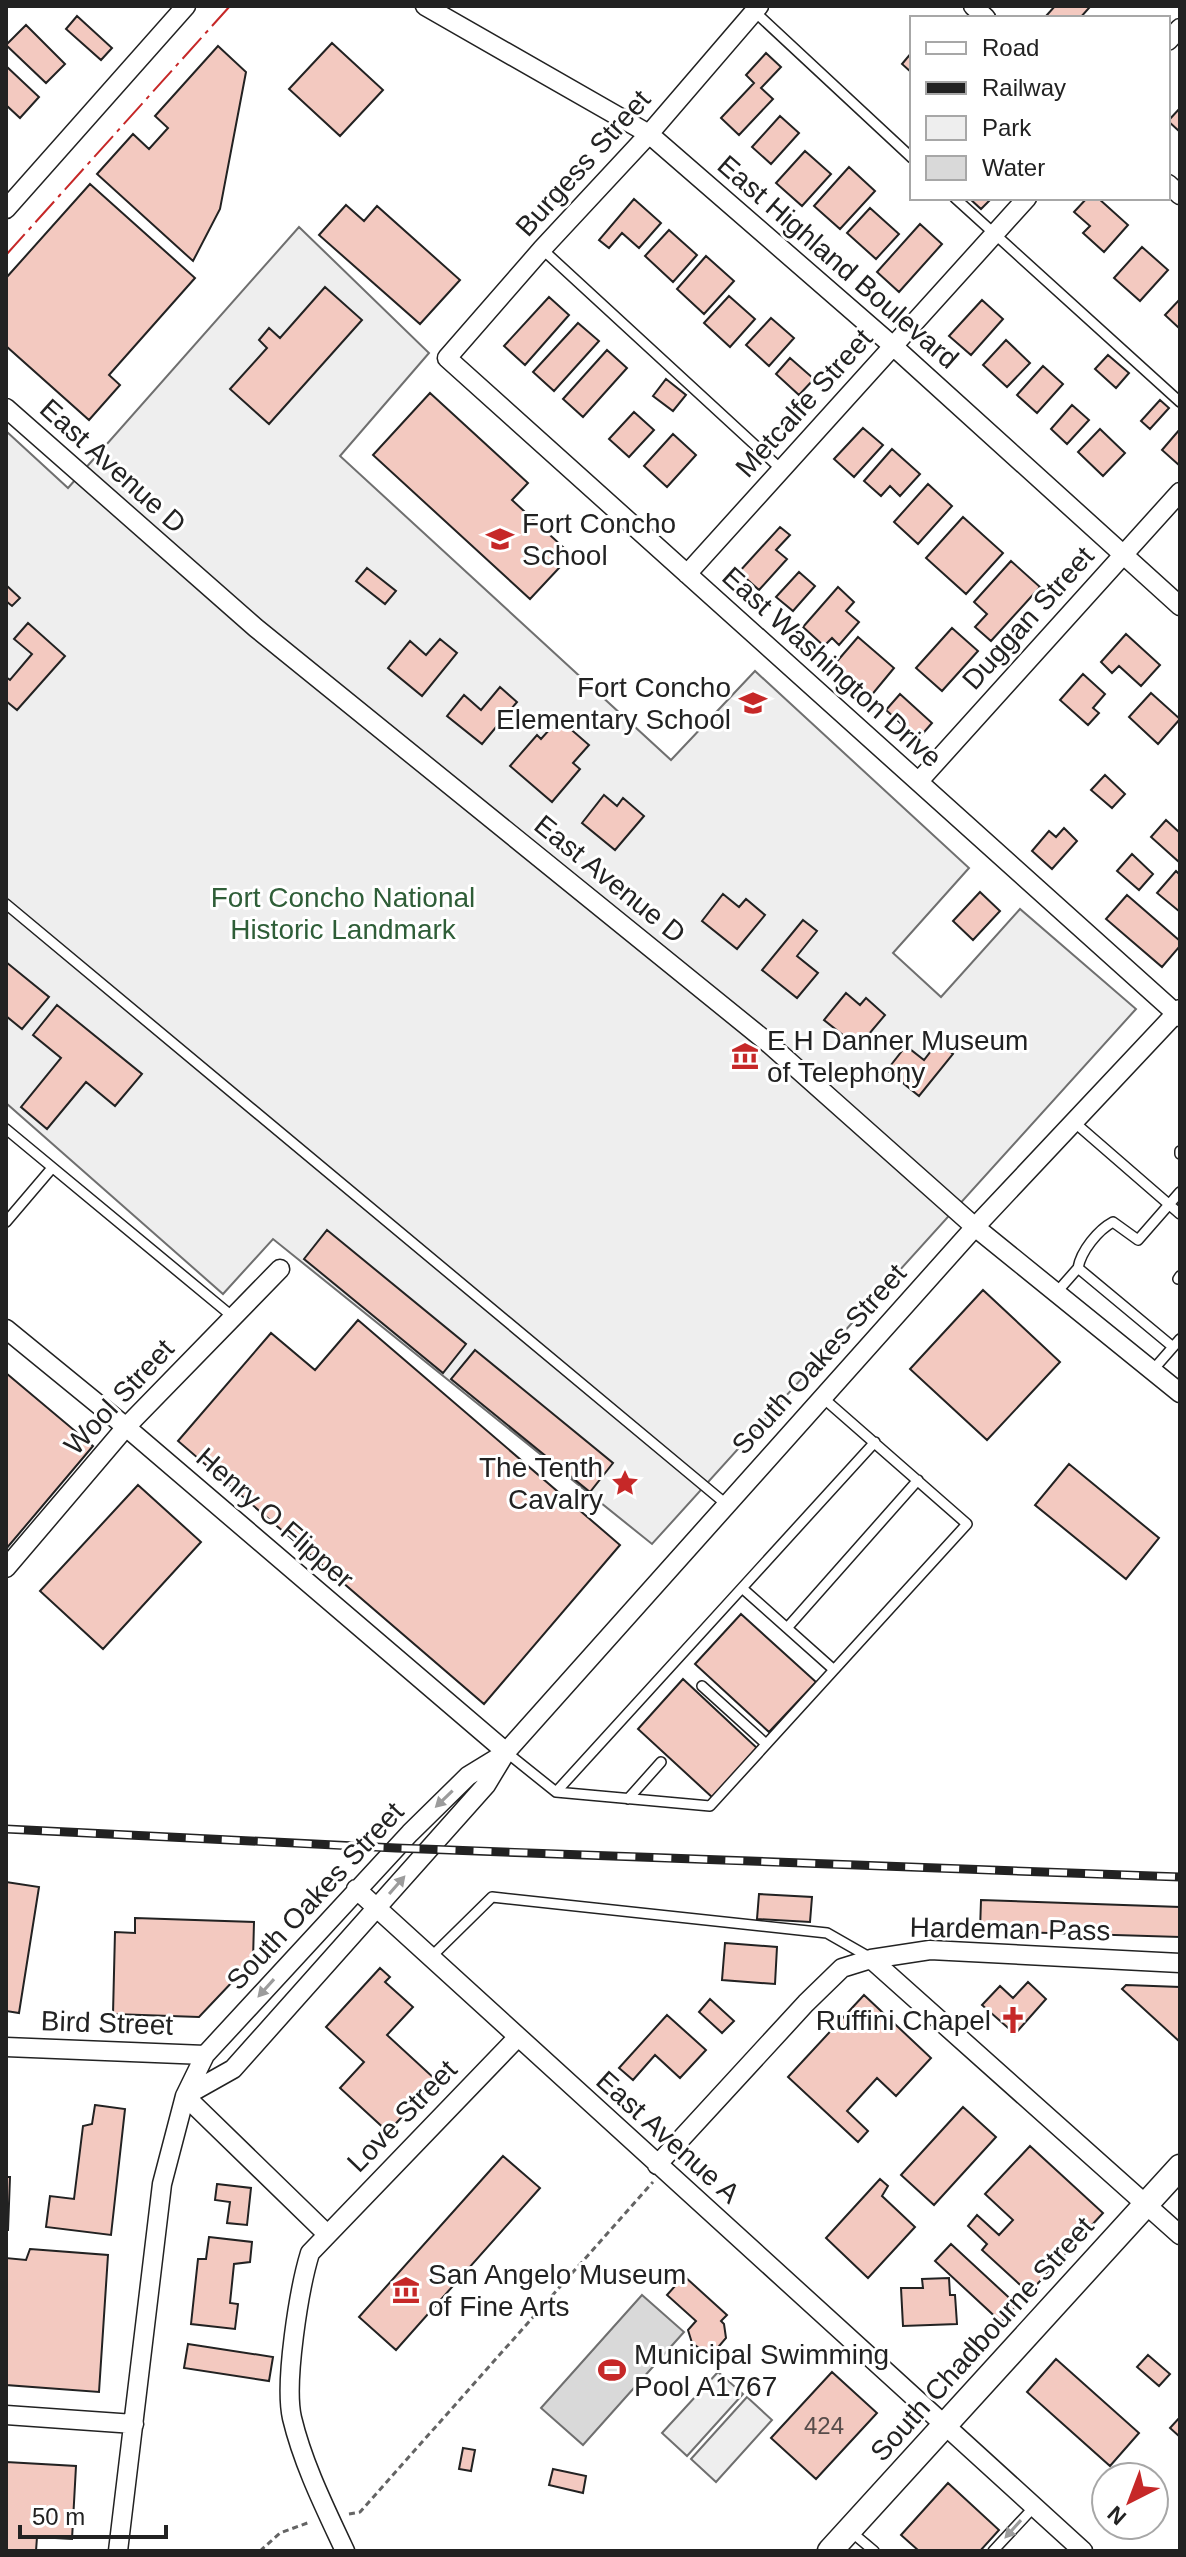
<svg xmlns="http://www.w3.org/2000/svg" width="1186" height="2557" font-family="Helvetica,sans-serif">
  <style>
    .green { fill: #eee; stroke: #6f6f6f; stroke-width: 2 }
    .water { fill: #d9d9d9; stroke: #6f6f6f; stroke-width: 2 }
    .building { fill: #f3c9c0; stroke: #222; stroke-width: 2 }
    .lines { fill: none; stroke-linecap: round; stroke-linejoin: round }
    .lane-casing { stroke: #222; stroke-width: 12 }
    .street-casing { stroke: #222; stroke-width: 21 }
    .secondary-casing { stroke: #222; stroke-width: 27 }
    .path { stroke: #646464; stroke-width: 3; stroke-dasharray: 6 4; stroke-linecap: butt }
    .lane { stroke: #fff; stroke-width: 9 }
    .street { stroke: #fff; stroke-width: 18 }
    .secondary { stroke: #fff; stroke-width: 24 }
    .rail-casing { stroke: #222; stroke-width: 9 }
    .rail { stroke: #fff; stroke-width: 6; stroke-dasharray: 18; stroke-linecap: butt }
    .power { stroke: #c62828; stroke-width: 2; stroke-dasharray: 28 6 4 6; stroke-linecap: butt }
    .oneway { fill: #9c9c9c }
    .labels { text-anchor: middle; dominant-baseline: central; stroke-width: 6; stroke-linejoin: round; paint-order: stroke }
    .number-label { font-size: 24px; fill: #564c4a }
    .street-label { font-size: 28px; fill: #222; stroke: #fff }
    .poi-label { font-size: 28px; fill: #222; stroke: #fff; text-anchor: start }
    .park-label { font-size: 28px; fill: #2f5e38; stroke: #fff }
  </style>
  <rect width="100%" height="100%" fill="#fff"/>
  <path class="green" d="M299,227L429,353L340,456L671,760L755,671L969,868L893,953L941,997L1020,909L1136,1009L652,1544L273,1239L223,1294L6,1103V431L68,488Z
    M718,2372L743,2394L687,2456L662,2433Z
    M747,2397L772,2420L716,2482L691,2459Z"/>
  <path class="water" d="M642,2295L684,2332L583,2445L541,2408Z"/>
  <path class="building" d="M1055,6H1086L1089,8L1080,18H1048L1046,16Z
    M77,16L112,48L101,60L66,29Z
    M26,25L65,64L46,83L6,45Z
    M332,43L383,90L340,136L289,89Z
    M218,46L246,72L220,209L193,261L97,174L133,134L149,149L168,128L155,116Z
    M912,52V73L902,64Z
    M766,53L781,67L761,88L773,99L739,135L721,118L754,83L746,75Z
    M6,66L39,97L20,118L6,105Z
    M1180,108V132L1168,121Z
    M780,116L799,133L771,164L752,147Z
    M805,151L831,174L802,206L776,183Z
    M849,167L875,191L840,229L814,206Z
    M90,184L195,278L109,375L120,385L89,420L6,346V278Z
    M969,198H992L981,209Z
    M1087,198H1098L1128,225L1104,252L1083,233L1090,226L1074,212Z
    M634,199L661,223L639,248L622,233L609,248L599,240Z
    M346,205L364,221L377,206L460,280L420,324L319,235Z
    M870,208L899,234L876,259L847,233Z
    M920,224L942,244L899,292L877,272Z
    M669,230L697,255L673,282L645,256Z
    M1142,247L1168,270L1140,301L1114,278Z
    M706,256L734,281L704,314L677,289Z
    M325,287L362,320L269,424L230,389L267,348L259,340L269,328L280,338Z
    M729,296L755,319L730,347L704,323Z
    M549,297L569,315L525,365L504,346Z
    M1180,299V329L1165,315Z
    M982,300L1003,319L971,355L949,336Z
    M771,318L794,338L769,366L746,345Z
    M578,323L599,341L554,391L533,372Z
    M1006,340L1030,363L1007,387L983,365Z
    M607,350L627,368L583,417L563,399Z
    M1108,355L1129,373L1116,388L1095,369Z
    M790,358L814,379L799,395L776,374Z
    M1043,366L1063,384L1037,413L1017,395Z
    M666,379L686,395L673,411L653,396Z
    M430,393L528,483L512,500L563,547L551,561L559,568L530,599L373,455Z
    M1160,400L1169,408L1150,429L1141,421Z
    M1072,405L1089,420L1067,444L1051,429Z
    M634,412L654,430L629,457L609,439Z
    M863,428L883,445L854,477L834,459Z
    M1100,429L1125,453L1103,476L1078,452Z
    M1180,429V466L1162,450Z
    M673,434L696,455L667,487L644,466Z
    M892,449L920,474L900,496L890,486L881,496L864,481Z
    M928,484L952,506L918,544L894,522Z
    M963,517L1003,553L966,594L926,558Z
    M780,527L790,535L776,550L787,559L759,590L739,572Z
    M1011,561L1040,587L991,641L975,627L987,614L974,602Z
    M367,568L396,591L385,604L356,581Z
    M799,572L815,586L793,611L776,597Z
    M6,585L20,598L12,606L6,601Z
    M838,587L854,602L846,611L859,622L839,645L832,638L824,646L803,627Z
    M28,623L65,656L17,710L6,701V677L10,680L32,654L14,639Z
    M952,628L978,651L942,691L916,668Z
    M1126,634L1160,665L1141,686L1119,666L1112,673L1101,662Z
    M858,637L894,668L870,697L833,666Z
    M440,639L457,653L422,696L388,668L410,641L426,655Z
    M1083,674L1105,694L1093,708L1099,713L1088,725L1060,700Z
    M500,687L517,702L482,744L447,716L464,695L481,710Z
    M1151,693L1180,719L1158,744L1129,717Z
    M900,694L932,723L918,739L886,710Z
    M559,719L589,745L573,763L580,769L552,802L510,766L537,735L541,739Z
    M1105,775L1125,794L1112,808L1091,790Z
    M604,795L617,806L623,798L644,816L615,850L582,823Z
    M1166,820L1180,833L1179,862L1151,837Z
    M1064,828L1077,841L1052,869L1032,851L1049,831L1056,837Z
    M1132,854L1153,874L1139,890L1117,871Z
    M1176,871L1180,875V912L1157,893Z
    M980,892L1000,911L973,940L953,921Z
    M723,894L739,907L746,899L765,915L737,949L702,921Z
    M1127,895L1180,941V946L1162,967L1106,919Z
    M803,920L817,931L797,956L818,973L797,998L762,970Z
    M6,962L49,997L22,1029L6,1016Z
    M846,993L860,1005L866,998L885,1015L858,1047L824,1020Z
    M57,1005L142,1074L115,1106L86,1082L47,1129L21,1107L61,1058L33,1035Z
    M938,1042L953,1054L919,1096L887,1070L906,1046L924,1060Z
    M327,1230L466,1344L443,1373L304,1259Z
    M983,1290L1060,1362L987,1440L910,1369Z
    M358,1320L620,1545L484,1704L178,1441L271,1333L315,1370Z
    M475,1350L613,1463L590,1492L451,1379Z
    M6,1373L93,1446L6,1549Z
    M1069,1464L1159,1538L1126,1579L1035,1505Z
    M138,1485L201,1542L103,1649L40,1591Z
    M741,1614L816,1682L769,1732L695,1664Z
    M683,1679L758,1749L713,1798L638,1729Z
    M6,1882L39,1887L19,2013L6,2011Z
    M759,1894L812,1897L810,1922L757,1919Z
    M981,1900L1180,1907V1937L980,1931Z
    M135,1918L254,1922L253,1960L199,2017L113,2014L115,1932L135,1933Z
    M725,1943L777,1947L775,1984L722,1980Z
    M380,1968L390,1977L385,1982L413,2007L387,2035L436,2080L388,2132L340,2088L364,2062L326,2027Z
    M1028,1982L1046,1999L1015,2034L982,2005L1000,1986L1013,1998Z
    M1126,1985L1180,1987V2042L1122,1989Z
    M864,1995L931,2058L896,2096L877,2078L847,2111L868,2131L858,2142L788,2077Z
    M710,1999L734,2021L722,2033L699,2012Z
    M667,2015L706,2050L680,2078L655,2055L633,2080L619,2068Z
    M95,2105L125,2109L111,2235L46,2227L50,2196L74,2199L83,2126L92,2124Z
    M963,2107L996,2137L934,2205L901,2175Z
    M1030,2146L1103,2213L1029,2293L982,2250L987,2244L968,2226L977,2215L999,2235L1013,2220L985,2194Z
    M503,2156L540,2188L396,2350L359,2317Z
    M6,2177H10L8,2230H6Z
    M880,2179L888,2186L882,2196L915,2227L868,2278L826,2238Z
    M217,2184L251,2188L247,2225L227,2223L230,2202L215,2200Z
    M209,2237L252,2242L250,2262L234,2264L230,2303L238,2304L235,2329L191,2324L198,2259H206Z
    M951,2244L1017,2305L1001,2322L935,2261Z
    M30,2249L108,2255L99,2392L6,2385V2258L26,2260Z
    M684,2276L727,2315L721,2321L724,2324L726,2338L715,2351L702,2350L692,2343L688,2330L696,2321L667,2295Z
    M949,2278L950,2295H955L957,2324L903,2326L901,2288H923L922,2279Z
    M188,2344L273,2357L269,2381L184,2368Z
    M1148,2355L1170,2374L1159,2386L1137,2367Z
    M1056,2359L1139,2433L1110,2466L1027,2392Z
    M832,2372L877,2413L816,2479L771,2438Z
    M1180,2417V2437L1170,2428Z
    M463,2448L475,2450L471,2471L459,2469Z
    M6,2462L76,2466L72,2539L37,2537L36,2551H6Z
    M553,2469L586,2476L583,2493L549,2485Z
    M948,2483L999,2530L980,2551H919L901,2535Z"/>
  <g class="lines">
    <g class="lane-casing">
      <path id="lane" d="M754,11L912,158
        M955,198L1180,402
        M542,249L782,470
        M6,904L726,1504
        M1074,1122L1180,1214
        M6,1129L233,1317
        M1180,1151V1154
        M6,1222L52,1168
        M1178,1279L1180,1276
        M1056,1293L1078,1268
        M1173,1347L1078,1268C1081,1251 1098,1230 1113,1222L1138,1240L1180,1192
        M1152,1371L1180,1339
        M742,1588L833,1669
        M787,1628L918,1480
        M702,1686L766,1744
        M506,1752L556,1792L710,1806L967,1524L822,1397
        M556,1792L875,1442
        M628,1799L661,1762
        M430,1958L492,1897L827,1933L869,1957
        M849,2530L874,2551
        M993,2551L1034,2507"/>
    </g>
    <g class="street-casing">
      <path id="street" d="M425,6L649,134L893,346L1180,606
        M759,6L649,134L542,249L447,358L1180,1017
        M973,6L986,18
        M1168,41L1180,28
        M1168,184L1180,195
        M6,209L186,6
        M6,408L256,628L767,1042L975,1227L1180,1393
        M687,574L1027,198
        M919,781L1180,492
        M6,1329L126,1427L506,1752
        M6,1568L126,1427L280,1269
        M356,1889L1083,2551
        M871,1959L1180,2235
        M6,2047L205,2055
        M185,2096L233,2069L486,1785L506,1752L975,1227L1180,1009
        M185,2096L327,2234
        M657,2165L806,2003L842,1968L871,1959L930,1950L1180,1963
        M6,2415L134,2424
        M118,2551L162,2184L185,2096L205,2055L410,1833L468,1776L504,1754
        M345,2551C325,2508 303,2464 292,2418C284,2383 299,2289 310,2253L517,2038"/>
    </g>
    <g class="secondary-casing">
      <path id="secondary" d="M830,2551L1180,2167"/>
    </g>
    <path class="path" d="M349,2514L360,2512L653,2182
      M260,2551L280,2533L310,2522"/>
    <use href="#lane" class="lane"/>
    <use href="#street" class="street"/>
    <use href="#secondary" class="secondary"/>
    <g class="rail-casing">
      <path id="rail" d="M6,1829L396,1848L1180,1877"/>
    </g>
    <use href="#rail" class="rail"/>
    <path class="power" d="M6,255L230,6"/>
  </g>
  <defs><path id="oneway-solid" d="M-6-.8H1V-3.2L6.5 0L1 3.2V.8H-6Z" transform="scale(2)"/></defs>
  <g class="oneway">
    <use href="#oneway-solid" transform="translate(444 1799) rotate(136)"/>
    <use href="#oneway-solid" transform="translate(397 1885) rotate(-49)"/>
    <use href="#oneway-solid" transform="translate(266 1988) rotate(132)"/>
    <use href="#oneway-solid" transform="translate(1013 2529) rotate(132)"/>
  </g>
  <defs>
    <g id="school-bare" transform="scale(2.16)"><path d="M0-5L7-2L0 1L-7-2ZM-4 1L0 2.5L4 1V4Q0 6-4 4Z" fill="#c62828" stroke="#fff" stroke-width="2.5" paint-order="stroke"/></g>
    <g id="museum-bare" transform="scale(2.16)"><path d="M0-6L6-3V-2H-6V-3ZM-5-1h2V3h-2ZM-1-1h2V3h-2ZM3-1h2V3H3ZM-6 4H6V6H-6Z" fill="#c62828" stroke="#fff" stroke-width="2.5" paint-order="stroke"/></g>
    <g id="sight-bare" transform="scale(2.16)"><path d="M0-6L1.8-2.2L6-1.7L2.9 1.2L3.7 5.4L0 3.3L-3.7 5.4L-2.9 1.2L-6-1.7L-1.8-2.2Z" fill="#c62828" stroke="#fff" stroke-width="2.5" paint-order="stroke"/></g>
    <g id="church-bare" transform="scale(2.16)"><path d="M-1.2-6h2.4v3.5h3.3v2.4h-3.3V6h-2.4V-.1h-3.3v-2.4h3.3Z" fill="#c62828" stroke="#fff" stroke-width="2.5" paint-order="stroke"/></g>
    <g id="stadium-bare" transform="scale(2.16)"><path d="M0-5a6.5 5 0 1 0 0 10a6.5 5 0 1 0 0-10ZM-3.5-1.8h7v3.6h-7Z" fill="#c62828" stroke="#fff" stroke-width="2.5" paint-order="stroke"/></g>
  </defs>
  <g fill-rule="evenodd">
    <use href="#school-bare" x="500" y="539"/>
    <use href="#school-bare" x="753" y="703"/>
    <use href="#museum-bare" x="745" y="1056"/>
    <use href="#sight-bare" x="625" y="1483"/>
    <use href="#church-bare" x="1013" y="2020"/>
    <use href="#museum-bare" x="406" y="2290"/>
    <use href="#stadium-bare" x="612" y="2370"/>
  </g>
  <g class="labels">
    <g class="number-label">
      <text x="824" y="2425">424</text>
    </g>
    <g class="street-label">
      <text transform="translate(583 163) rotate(-48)">Burgess Street</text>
      <text transform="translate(838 262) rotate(41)">East Highland Boulevard</text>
      <text transform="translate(804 403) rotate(-48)">Metcalfe Street</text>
      <text transform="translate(113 466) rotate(42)">East Avenue D</text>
      <text transform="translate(1028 618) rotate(-48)">Duggan Street</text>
      <text transform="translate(832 667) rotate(42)">East Washington Drive</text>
      <text transform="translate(610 879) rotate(39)">East Avenue D</text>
      <text transform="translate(819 1359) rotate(-48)">South Oakes Street</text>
      <text transform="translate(119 1397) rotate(-47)">Wool Street</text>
      <text transform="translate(275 1518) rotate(41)">Henry O Flipper</text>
      <text transform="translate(315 1896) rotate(-47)">South Oakes Street</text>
      <text transform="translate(1010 1929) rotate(1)">Hardeman Pass</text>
      <text transform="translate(107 2023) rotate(2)">Bird Street</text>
      <text transform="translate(402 2116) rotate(-46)">Love Street</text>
      <text transform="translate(668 2137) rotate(42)">East Avenue A</text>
      <text transform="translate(982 2339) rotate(-48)">South Chadbourne Street</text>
    </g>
    <g class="poi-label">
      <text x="522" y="523">Fort Concho<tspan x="522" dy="32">School</tspan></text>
      <text x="731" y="687" text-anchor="end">Fort Concho<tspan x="731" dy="32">Elementary School</tspan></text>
      <text x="767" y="1040">E H Danner Museum<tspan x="767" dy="32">of Telephony</tspan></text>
      <text x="603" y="1467" text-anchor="end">The Tenth<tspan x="603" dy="32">Cavalry</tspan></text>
      <text x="991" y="2020" text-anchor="end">Ruffini Chapel</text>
      <text x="428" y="2274">San Angelo Museum<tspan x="428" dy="32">of Fine Arts</tspan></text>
      <text x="634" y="2354">Municipal Swimming<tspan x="634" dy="32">Pool A1767</tspan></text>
    </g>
    <g class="park-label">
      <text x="343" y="897">Fort Concho National<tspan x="343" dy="32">Historic Landmark</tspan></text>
    </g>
  </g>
  <rect width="1186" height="2557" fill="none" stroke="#222222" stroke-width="16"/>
  <rect x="910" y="16" width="260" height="184" fill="#ffffff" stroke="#a7a7a7" stroke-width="2"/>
  <rect x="926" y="42" width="40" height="12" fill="#ffffff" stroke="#a7a7a7" stroke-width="2"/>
  <text x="982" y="56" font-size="24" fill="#222222">Road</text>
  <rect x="926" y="82" width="40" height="12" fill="#222222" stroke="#a7a7a7" stroke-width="2"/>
  <text x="982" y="96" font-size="24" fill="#222222">Railway</text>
  <rect x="926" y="116" width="40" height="24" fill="#eeeeee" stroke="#a7a7a7" stroke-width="2"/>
  <text x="982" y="136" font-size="24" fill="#222222">Park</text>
  <rect x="926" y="156" width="40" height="24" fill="#d9d9d9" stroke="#a7a7a7" stroke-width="2"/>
  <text x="982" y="176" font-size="24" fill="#222222">Water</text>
  <g transform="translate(1130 2501) rotate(222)"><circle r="38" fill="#ffffff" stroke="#a7a7a7" stroke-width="2"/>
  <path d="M0-6L14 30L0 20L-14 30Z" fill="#c62828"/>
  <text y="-12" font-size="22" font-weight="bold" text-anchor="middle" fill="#222222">N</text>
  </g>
  <path d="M20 2525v12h146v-12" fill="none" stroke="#222222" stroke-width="4"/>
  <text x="32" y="2525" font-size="24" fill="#222222" stroke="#ffffff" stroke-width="6" paint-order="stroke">50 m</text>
</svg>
